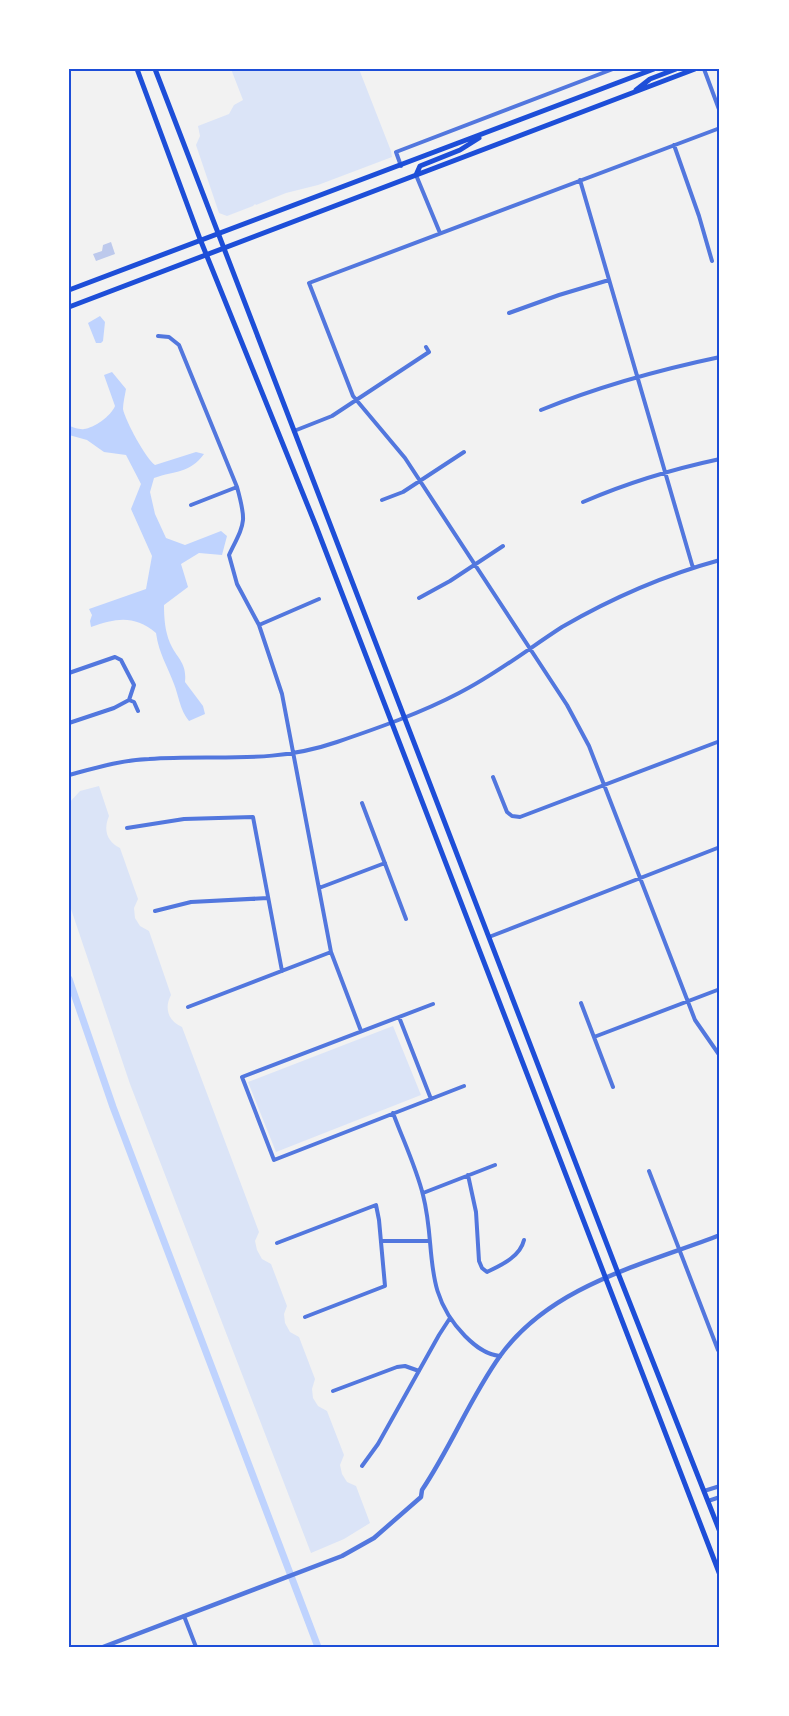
<svg xmlns="http://www.w3.org/2000/svg" width="789" height="1716" font-family="'PT Sans Narrow',sans-serif">
  <style>
    .green { fill: #dbe4f7 }
    .water { fill: #bfd3fe }
    .lines { fill: none; stroke-linecap: round; stroke-linejoin: round }
    .canal { stroke: #bfd3fe; stroke-width: 7 }
    .building { fill: #bdc9ec }
    .minor { stroke: #5277de; stroke-width: 4 }
    .tertiary { stroke: #5277de; stroke-width: 4.5 }
    .secondary { stroke: #1d4ed8; stroke-width: 5 }
    .primary { stroke: #1d4ed8; stroke-width: 5 }
    .neatline { fill: none; stroke: #1d4ed8; stroke-width: 2 }
  </style>
  <rect width="100%" height="100%" fill="#f2f2f2"/>
  <path class="green" d="M231,69H359L391,151L392,157L318,185L286,193L256,205L255,204L253,206L227,216L219,213L196,145L200,136L198,126L229,114L234,105L243,100Z
    M99,786L109,816C103,830 107,842 120,848L138,899L134,908L135,918L140,926L149,931L171,995C164,1008 168,1021 182,1027L259,1232L255,1241L257,1250L262,1259L271,1264L287,1306L284,1314L285,1323L290,1332L299,1337L315,1379L312,1389L313,1398L318,1406L327,1411L344,1455L340,1465L342,1474L347,1482L356,1486L370,1523L344,1539L311,1553L130,1084L69,903V803L80,791Z
    M393,1026L421,1095L276,1152L248,1082Z"/>
  <path class="water" d="M100,316L105,322L103,341L101,343H96L88,323Z
    M112,372L126,389C125,395 123,403 123,409C125,420 146,459 155,465L196,452L204,454C189,474 176,470 154,478L150,492L155,514L166,538L185,545L221,531L227,536L222,555L199,553L181,564L188,587L164,605C164,618 165,631 170,643C177,659 187,662 185,682L203,706L205,714L189,721C180,710 179,697 174,684C167,665 159,654 156,633C134,615 117,618 91,627L90,621L92,615L89,609L146,589L152,556L131,509L141,484L126,455L104,452L87,440L69,435V426C73,427 80,430 84,429C94,428 111,416 115,406L104,375Z"/>
  <g class="lines">
    <path class="canal" d="M69,979L113,1107L318,1647"/>
  </g>
  <path class="building" d="M111,242L115,254L96,261L93,254L102,251L103,245Z"/>
  <g class="lines">
    <path class="minor" d="M704,69L720,112
      M720,128L309,283L353,396L405,458L567,705L589,746L695,1020L720,1056
      M674,145L699,216L712,261
      M401,166L396,152L613,69
      M416,175L440,233
      M580,180L693,568
      M509,313L559,295L609,280
      M158,336L169,337L179,345L237,487C247,523 245,522 229,555L237,584L259,625L282,694L331,952L361,1031
      M541,410C600,386 658,370 720,357
      M294,431L332,416L429,352L426,347
      M382,500L403,492L464,452
      M583,502C627,483 673,469 720,459
      M191,505L237,487
      M419,598L450,581L503,546
      M259,625L319,599
      M69,673L115,657L121,660L134,685L129,700L114,708L69,723
      M129,700L134,702L138,711
      M69,775C95,768 121,760 149,759C216,754 270,765 337,742C378,728 421,713 459,693C495,675 528,649 562,627C612,598 665,575 720,560
      M493,777L507,812L512,816L520,817L720,741
      M362,803L406,919
      M127,828L184,819L253,817L282,971
      M319,888L385,863
      M155,911L191,902L268,898
      M489,937L720,847
      M581,1003L613,1087
      M433,1004L242,1077L274,1160L464,1086
      M188,1007L331,952
      M399,1017L431,1099
      M594,1037L720,989
      M393,1113C403,1140 416,1167 423,1195C437,1249 421,1291 465,1336C475,1346 486,1355 500,1356
      M649,1171L718,1350L720,1349
      M468,1175L476,1212L479,1261L482,1268L487,1272C501,1265 520,1257 524,1240
      M423,1193L495,1165
      M381,1241H429
      M277,1243L376,1205L379,1220L385,1286L305,1317
      M333,1391L397,1367L405,1366L419,1371
      M362,1466L378,1444L439,1335L450,1318
      M704,1491L720,1486
      M708,1501L720,1497
      M184,1616L196,1647"/>
    <path class="tertiary" d="M103,1647L342,1556L374,1538L421,1497L422,1490C451,1447 470,1398 500,1356C551,1285 643,1265 720,1235"/>
    <path class="secondary" d="M137,69L200,239L316,526L720,1575
      M155,69L618,1273L720,1532"/>
    <path class="primary" d="M636,90L650,79L676,69
      M416,175L420,166L460,150L479,138
      M69,290L654,69
      M69,307L695,69"/>
  </g>
  <rect width="789" height="1716" fill="none" stroke="#ffffff" stroke-width="141"/>
  <rect x="70" y="70" width="648" height="1576" class="neatline"/>
</svg>
